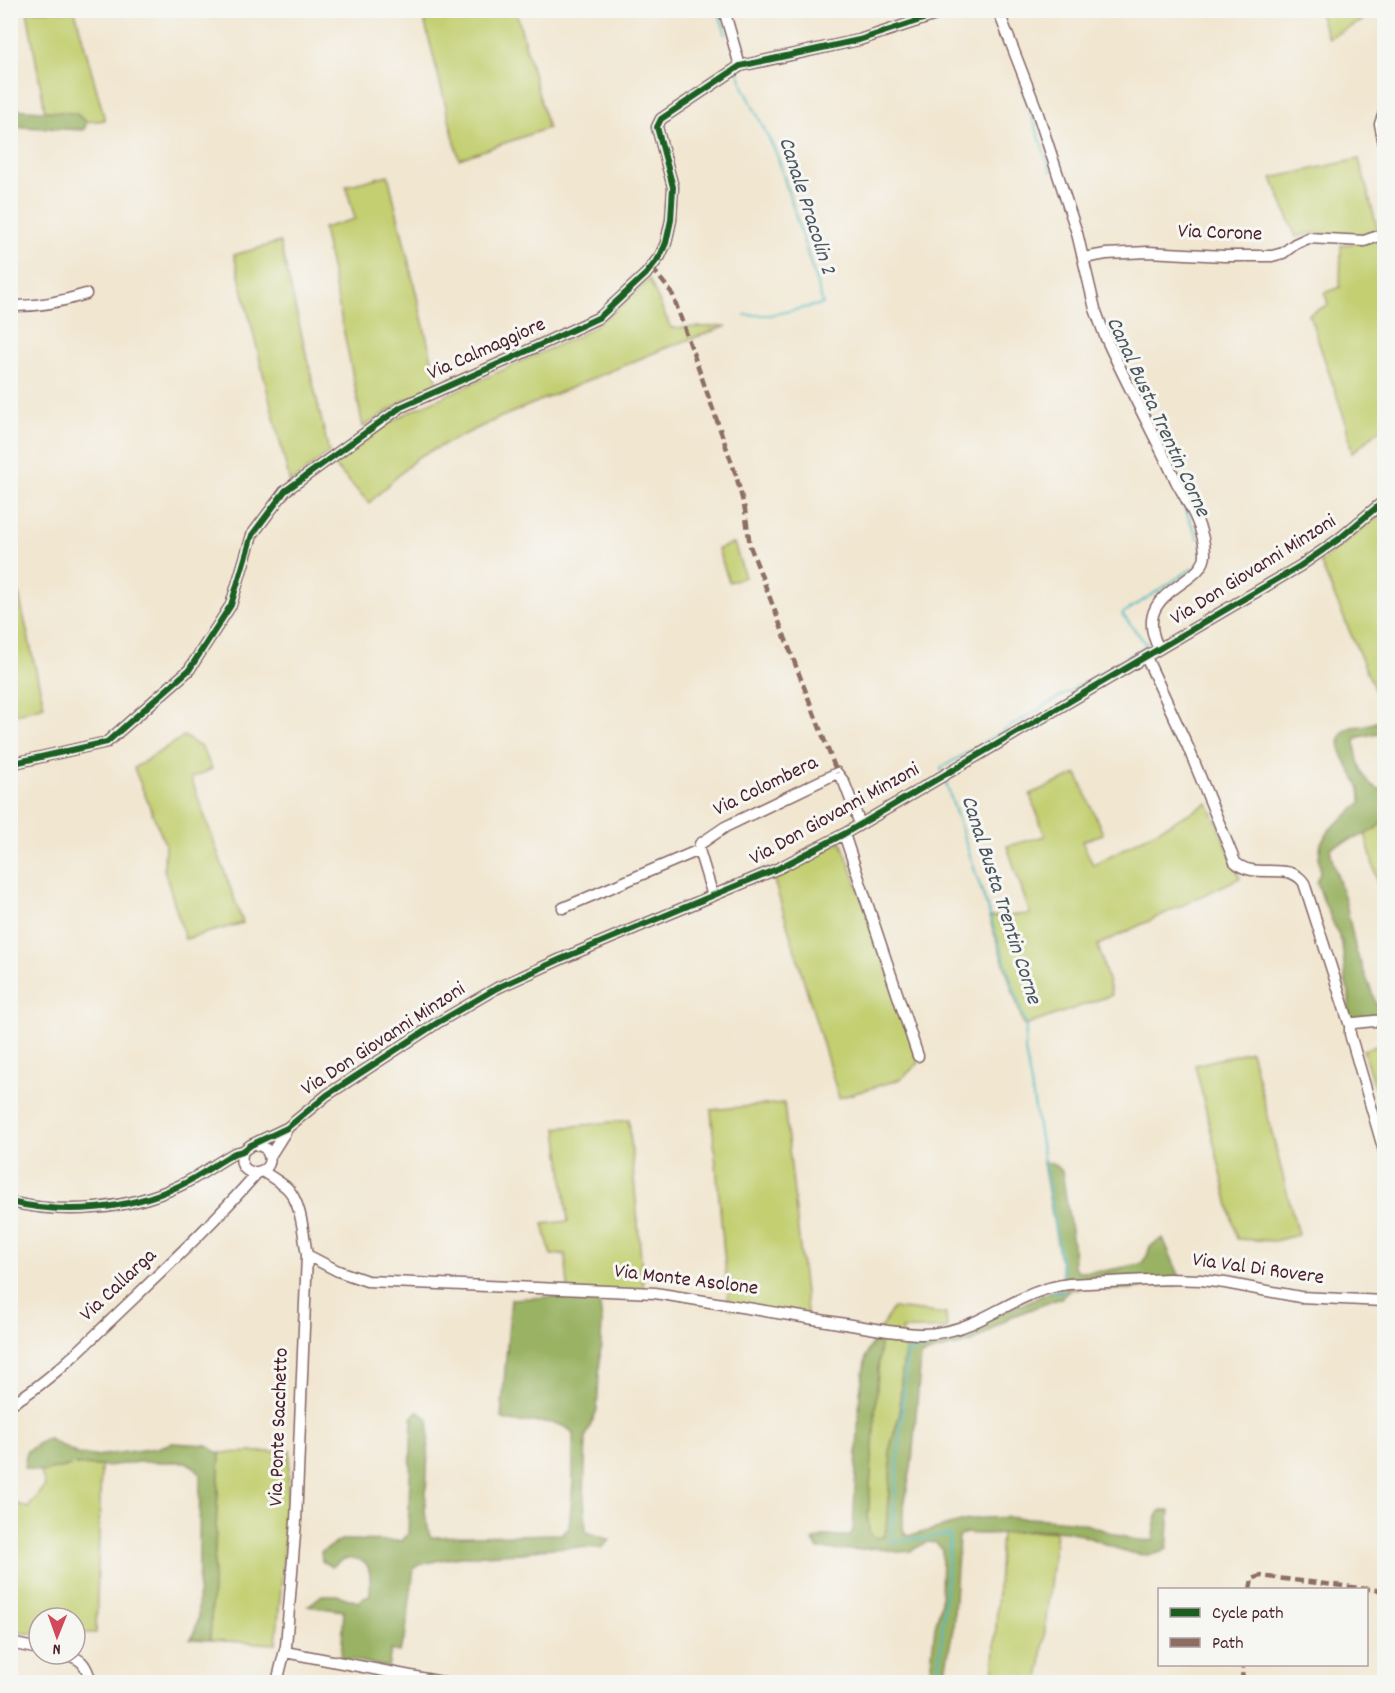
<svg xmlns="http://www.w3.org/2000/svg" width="1395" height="1693" font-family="Dekko,sans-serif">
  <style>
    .green { fill: #c3cf71; stroke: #86774e; stroke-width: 1.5 }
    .forest { fill: #9ab263; stroke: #726847; stroke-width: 1.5 }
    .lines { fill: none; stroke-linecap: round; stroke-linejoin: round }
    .stream { stroke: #4cbbc2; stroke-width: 2 }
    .minor-casing { stroke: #846565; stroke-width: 13 }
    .minor { stroke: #fff; stroke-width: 10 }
    .quiet { stroke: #8d6e63; stroke-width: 4.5; stroke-dasharray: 9 4.5; stroke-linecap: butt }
    .cycleway-casing { stroke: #f6f6f2; stroke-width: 10 }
    .cycleway { stroke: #1b5e20; stroke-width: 6 }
    .labels { text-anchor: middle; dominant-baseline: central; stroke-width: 6; stroke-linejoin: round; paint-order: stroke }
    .street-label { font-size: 21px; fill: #4a1f2b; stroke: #f6f6f2 }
    .water-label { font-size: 22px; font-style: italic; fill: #4b5660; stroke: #f6f6f2 }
  </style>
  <rect width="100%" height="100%" fill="#f6f6f2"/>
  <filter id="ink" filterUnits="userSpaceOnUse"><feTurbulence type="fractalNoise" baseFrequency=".0167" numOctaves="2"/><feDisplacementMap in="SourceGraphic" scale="12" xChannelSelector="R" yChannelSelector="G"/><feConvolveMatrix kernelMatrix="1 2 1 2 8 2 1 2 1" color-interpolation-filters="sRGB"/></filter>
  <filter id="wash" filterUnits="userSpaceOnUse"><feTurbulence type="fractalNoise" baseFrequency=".008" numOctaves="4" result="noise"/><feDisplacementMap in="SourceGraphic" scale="24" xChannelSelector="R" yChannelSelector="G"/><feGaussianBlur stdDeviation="1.35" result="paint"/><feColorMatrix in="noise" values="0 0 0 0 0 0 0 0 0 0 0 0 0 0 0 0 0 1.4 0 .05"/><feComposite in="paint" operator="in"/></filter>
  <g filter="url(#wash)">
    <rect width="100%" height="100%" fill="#f1e6d0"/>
    <path class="green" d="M27,11H75L105,120L87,122L75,113L45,111Z
      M422,11H516L548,128L459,159Z
      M1318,11H1359L1362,21L1328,38Z
      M1359,159L1379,234C1371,235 1362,238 1354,238C1331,240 1325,227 1296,237L1272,178Z
      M388,175L438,385L402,402L363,427L323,228L355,219L346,186Z
      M1380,240C1384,256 1387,268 1380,283L1384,295V426L1352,453L1345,420L1309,314L1328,305L1325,293L1340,287L1341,245Z
      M280,242L329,452L290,483L234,255Z
      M649,279L671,328L727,326L663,349L499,418L418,457L369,503L333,464L390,423L407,413L578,336C606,320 627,301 649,279Z
      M1384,512V712L1320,562Z
      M734,543L745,577L729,582L718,549Z
      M10,556L44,706L13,715H10Z
      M184,736L202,748L212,769L191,778L243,923L185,939L164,869L165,844L134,768Z
      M1077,774L1103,834L1082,841L1093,865L1208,803L1240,878L1098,945L1112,995L1024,1026L989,917L1030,914L1007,846L1045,836L1030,794Z
      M1384,819V908L1365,833L1379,826Z
      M841,841L882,953L919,1063L901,1079L839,1098L773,877Z
      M1384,1044V1084L1374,1087L1363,1050Z
      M1251,1051L1298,1235L1274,1241L1237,1239L1195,1065Z
      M784,1103L808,1321L729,1308L711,1110Z
      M629,1120L644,1293H581L569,1296L565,1254L551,1255L543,1224L568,1221L557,1128Z
      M893,1308L946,1314L947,1329H902L905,1352L901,1378L900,1413L889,1451L891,1463L886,1530L885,1537L874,1538L868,1532V1517L879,1343L874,1339Z
      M290,1451L284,1555L276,1644L210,1640L220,1453Z
      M73,1465L101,1466L96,1633H75V1618H39V1634L11,1632L10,1501L28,1508L45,1485L41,1472Z
      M1042,1531L1056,1532L1039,1682H993L1001,1533Z"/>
    <path class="forest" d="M11,109L75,113L87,122L84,130L24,127L11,129Z
      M1384,719V732L1359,737L1355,740C1356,759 1362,787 1384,790C1384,798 1387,812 1384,819C1379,834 1343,841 1330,848L1333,863L1345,899L1356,951L1382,1019L1349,1021V993L1346,984L1342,943L1324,902L1317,882L1320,872L1319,857L1321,843L1330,829L1361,803C1361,796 1361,790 1358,784C1352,769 1323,738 1352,727C1355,726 1358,727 1361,726C1369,725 1377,722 1384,719Z
      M1043,1162L1052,1163L1062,1171L1073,1244L1074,1266L1079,1272L1104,1271L1141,1264L1147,1256L1150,1246L1163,1238L1182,1282L1174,1286H1151L1132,1289L1104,1290L1086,1287L1071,1289L1061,1298L1010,1317L972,1342L930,1352L921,1356L912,1462L903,1512V1531L907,1536C930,1532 951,1523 974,1519C1001,1516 1042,1518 1070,1521C1098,1524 1126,1544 1154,1540L1155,1523L1159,1511H1170L1167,1549C1143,1566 1102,1541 1076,1533C1041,1524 1002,1538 966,1533L959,1537L953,1629L943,1682H929L935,1627L941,1604L942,1549L936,1543L927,1542L911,1551L898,1552L876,1548L855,1550L818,1549L813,1541L823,1536H850L853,1530L860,1392L866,1356L874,1339L880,1343L868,1517L869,1532L874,1538L884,1537L886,1530L891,1463L889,1451L900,1413L901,1378L905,1352L903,1338L932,1339L952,1335L1052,1291L1065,1289Z
      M581,1293L592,1296L600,1305L602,1323L597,1410L586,1436L584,1497L586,1532L610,1540L601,1548C581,1547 560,1547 540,1549C533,1550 527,1553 521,1553C484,1555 455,1555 419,1565L414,1568L405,1638L399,1652L391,1650L388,1667L341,1658L344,1611L308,1606L322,1595H337L358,1602L370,1595C370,1586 372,1573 367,1565C363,1558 346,1557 340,1561C337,1562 335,1565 332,1567L322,1561L321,1552L341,1540L402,1541L408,1534L412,1418L418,1411L428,1419L429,1429L425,1513L430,1537L562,1534L569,1528L573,1483V1433C556,1414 522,1428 501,1418L511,1299L569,1296Z
      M47,1438L79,1455L96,1456L157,1448L172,1443L208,1445L214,1451L220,1453L210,1640L190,1639L195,1631L198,1618L200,1475L196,1468L186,1462H139L107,1466L73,1465L41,1472L24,1468L27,1451Z"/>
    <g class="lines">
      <path class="stream" d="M718,10L726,35
        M738,71L744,88L777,155L823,304L770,315H745
        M1022,87L1051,172
        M1183,505L1198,538
        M942,771L941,768L1147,645L1122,614L1193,568
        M945,780L1026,1025L1025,1050L1064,1279
        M1053,1292H1065
        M938,1682L950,1535L891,1542L907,1352L966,1337L985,1322"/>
    </g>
  </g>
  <g filter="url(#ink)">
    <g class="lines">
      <g class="minor-casing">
        <path id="minor" d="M724,10L740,66
          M998,10L1036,108L1077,233L1095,309L1105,336C1127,385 1153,432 1176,481C1188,503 1204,527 1205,553C1207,586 1128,589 1159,649
          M1384,113L1380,124L1384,144
          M1084,258L1106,254L1148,252L1224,256H1272L1283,253L1295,244L1308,238L1364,241L1384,234
          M10,306C37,307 61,302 86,294
          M1146,657L1188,747L1235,862C1254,881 1289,860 1304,883L1350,1026
          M10,764L107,742L189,670L231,605L252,535L285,491L401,407L514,357L600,317L646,274L660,256L666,243L671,220L673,187L657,127L661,119L740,66L859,40L951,10
          M844,834L918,1056
          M713,896L699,850L700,844L725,827L837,773L844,782L860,824
          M563,908L699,850
          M1384,1020L1354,1023L1350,1026V1034L1384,1151
          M243,1151C232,1184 285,1175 265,1148L256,1144
          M270,1156L287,1129
          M262,1171C270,1176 278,1181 286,1187C302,1202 303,1234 307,1255L296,1521L286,1646L277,1682
          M10,1202C65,1215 128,1210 179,1186C199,1177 216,1163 235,1153L243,1151L251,1145L287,1128L327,1095L437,1023L497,988L561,959L779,868L844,834L1300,566L1339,539L1384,501
          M307,1255L338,1271L367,1281L655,1293L888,1331C906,1333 925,1336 943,1332C988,1324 1019,1290 1069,1284L1168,1279L1201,1280L1225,1283L1300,1297L1384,1301
          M10,1404C42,1388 83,1347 109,1322C160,1273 211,1226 257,1173
          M10,1643L39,1649
          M285,1652L442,1682
          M63,1654C82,1658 86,1664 91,1682"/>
      </g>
      <use href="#minor" class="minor"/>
      <path class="quiet" d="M652,268L672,293L683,324L736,475L745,510L750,546L837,773
        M1250,1590L1252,1579L1260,1576L1384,1591
        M1242,1682L1243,1664"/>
      <g class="cycleway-casing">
        <path id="cycleway" d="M10,764L107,742L189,670L231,605L252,535L285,491L401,407L514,357L600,317L646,274L660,256L666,243L671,220L673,187L657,127L661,119L740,66L859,40L951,10
          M10,1202C65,1215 128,1210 179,1186C199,1177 216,1163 235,1153L243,1151L251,1145L287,1128L327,1095L437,1023L497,988L561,959L779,868L844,834L1300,566L1339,539L1384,501"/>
      </g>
      <use href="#cycleway" class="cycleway"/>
    </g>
  </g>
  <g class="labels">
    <g class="street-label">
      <text transform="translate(1220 234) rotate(2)">Via Corone</text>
      <text transform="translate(487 350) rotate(-24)">Via Calmaggiore</text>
      <text transform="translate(1254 571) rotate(-32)">Via Don Giovanni Minzoni</text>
      <text transform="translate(766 787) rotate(-26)">Via Colombera</text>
      <text transform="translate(835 815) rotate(-29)">Via Don Giovanni Minzoni</text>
      <text transform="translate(384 1040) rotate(-33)">Via Don Giovanni Minzoni</text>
      <text transform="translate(1258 1270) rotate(8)">Via Val Di Rovere</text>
      <text transform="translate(686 1281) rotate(7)">Via Monte Asolone</text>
      <text transform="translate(119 1286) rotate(-43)">Via Callarga</text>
      <text transform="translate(280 1427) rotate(-88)">Via Ponte Sacchetto</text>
    </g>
    <g class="water-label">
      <text transform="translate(806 206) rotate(72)">Canale Pracolin 2</text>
      <text transform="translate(1157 417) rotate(65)">Canal Busta Trentin Corne</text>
      <text transform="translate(1000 900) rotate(72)">Canal Busta Trentin Corne</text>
    </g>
  </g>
  <rect width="1395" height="1693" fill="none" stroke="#f6f6f2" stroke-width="36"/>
  <rect x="1158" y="1588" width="210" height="78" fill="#f6f6f2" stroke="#b1a0a2" stroke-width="1.5"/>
  <rect x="1170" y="1608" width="30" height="9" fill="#1b5e20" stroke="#b1a0a2" stroke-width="1.5"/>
  <text x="1212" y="1618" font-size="18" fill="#4a1f2b">Cycle path</text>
  <rect x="1170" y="1638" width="30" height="9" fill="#8d6e63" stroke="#b1a0a2" stroke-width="1.5"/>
  <text x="1212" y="1648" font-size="18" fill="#4a1f2b">Path</text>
  <g transform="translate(57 1636) rotate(181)"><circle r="28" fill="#f6f6f2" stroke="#b1a0a2" stroke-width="1.5"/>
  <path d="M0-4.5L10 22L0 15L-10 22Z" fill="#d1495b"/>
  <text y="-9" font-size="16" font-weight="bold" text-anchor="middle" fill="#4a1f2b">N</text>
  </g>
</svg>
